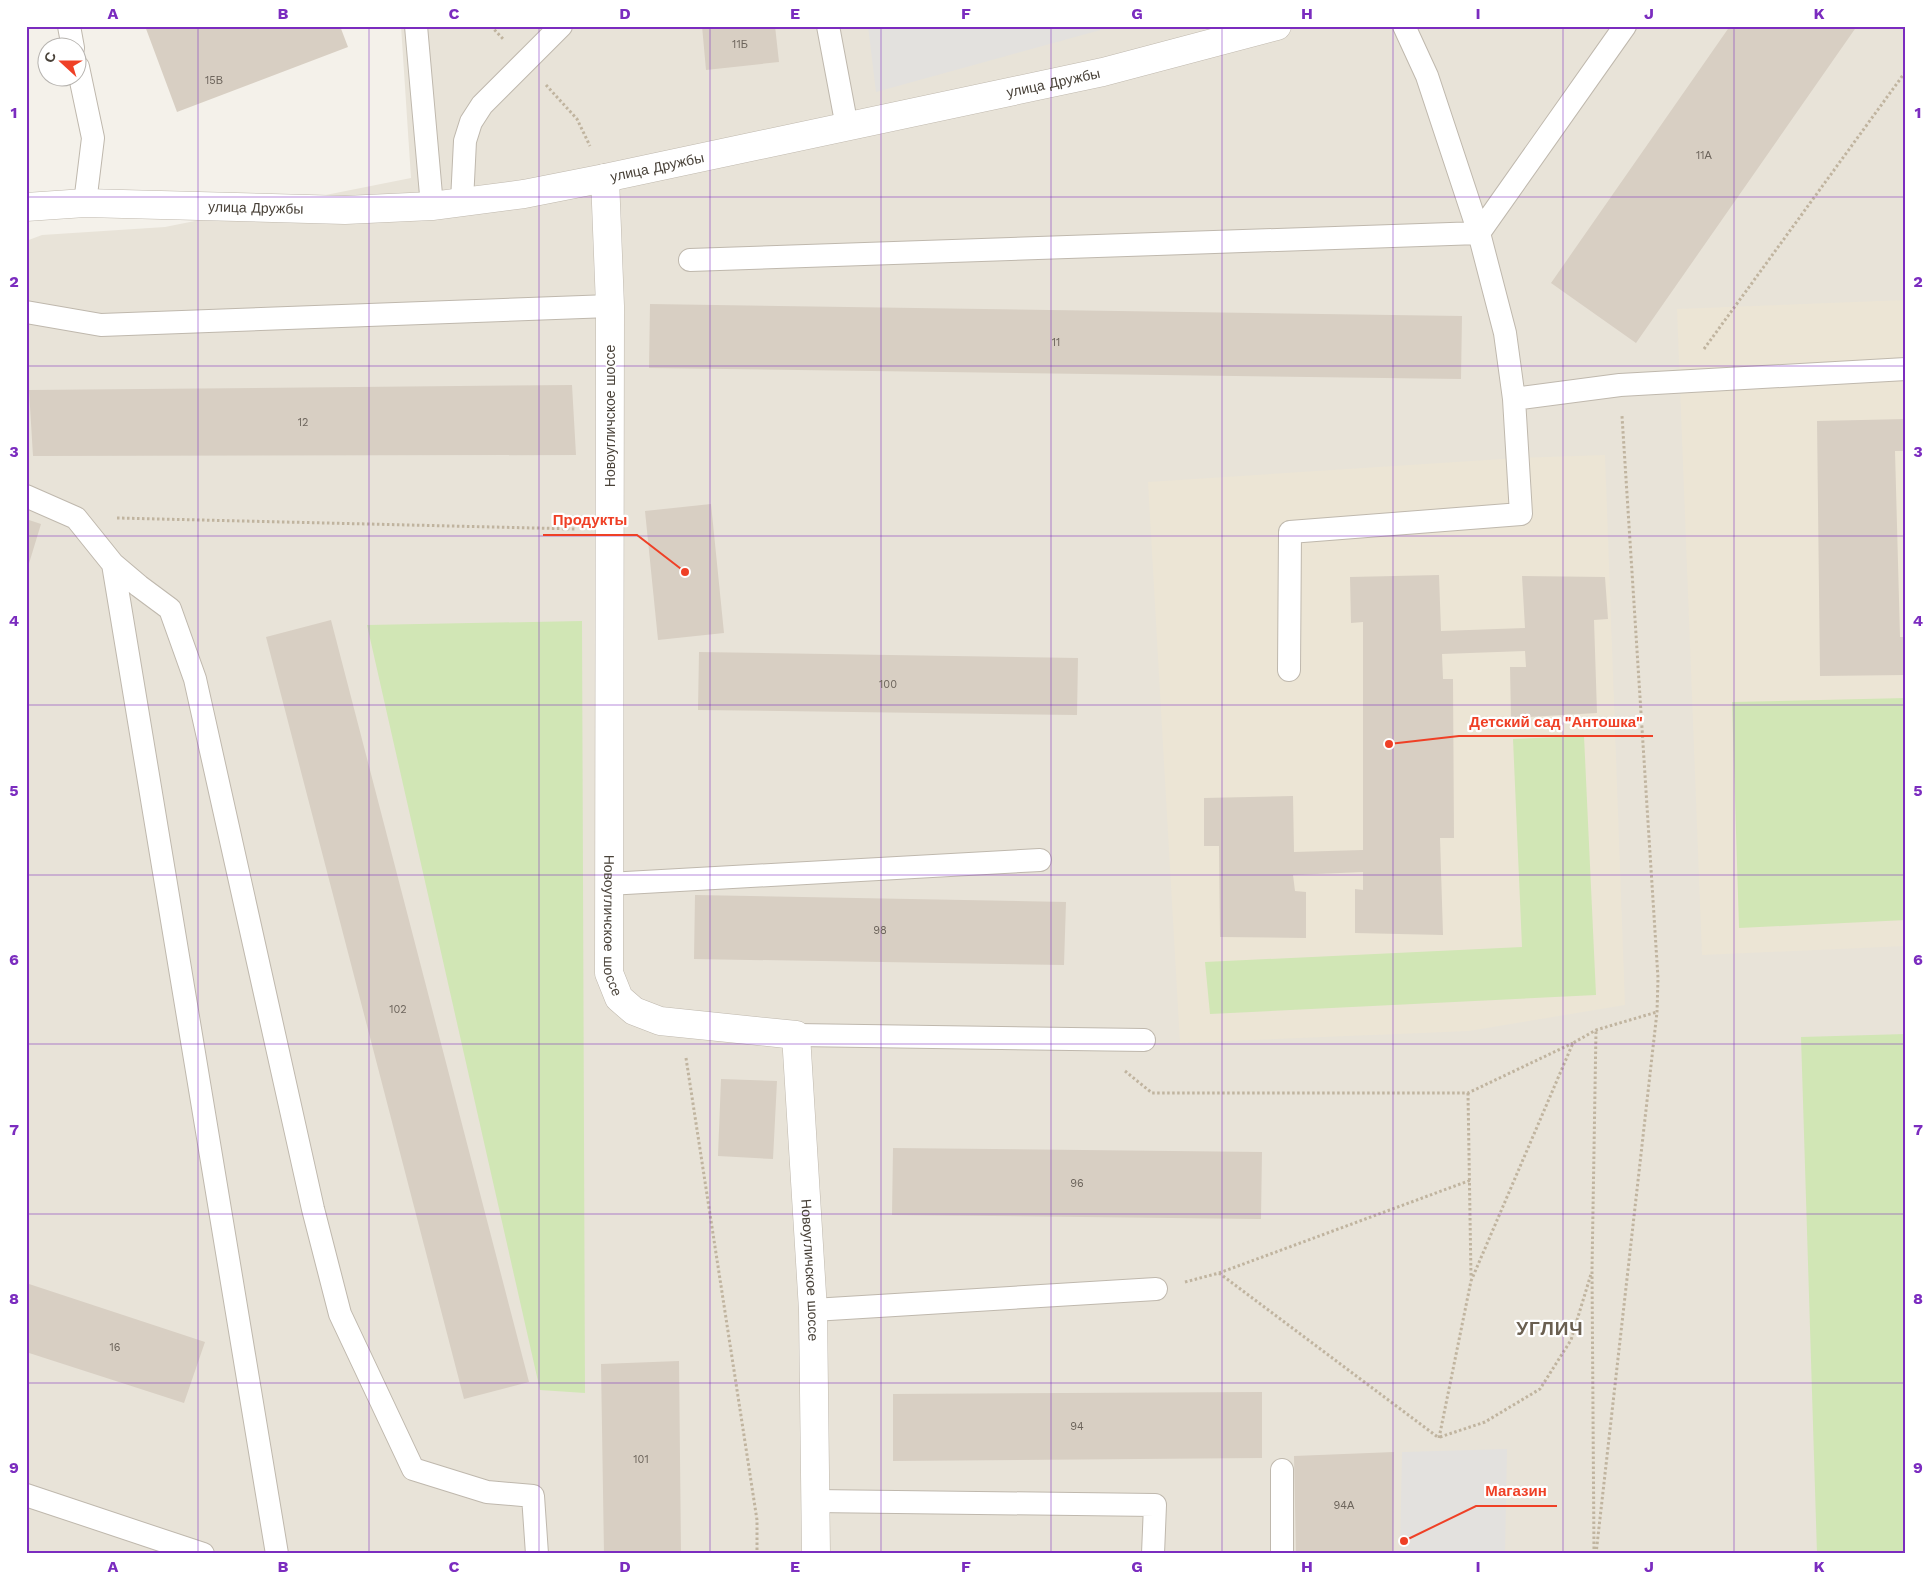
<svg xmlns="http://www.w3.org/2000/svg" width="1932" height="1580" font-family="'Work Sans',sans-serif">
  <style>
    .residential { fill: #e8e3d8 }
    .education { fill: #ece5d5 }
    .green { fill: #d1e6b5 }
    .parking { fill: #e3e1de }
    .building { fill: #d8cfc3 }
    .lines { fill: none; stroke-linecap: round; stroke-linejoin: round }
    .service-casing { stroke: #bfb8ad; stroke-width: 24 }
    .minor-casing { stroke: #bfb8ad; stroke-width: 29 }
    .tertiary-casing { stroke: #bfb8ad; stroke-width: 29 }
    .path { stroke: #c0b49f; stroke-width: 3; stroke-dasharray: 2.5 2.5; stroke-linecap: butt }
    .service { stroke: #fff; stroke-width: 22 }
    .minor { stroke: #fff; stroke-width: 28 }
    .tertiary { stroke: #fff; stroke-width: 28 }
    .grid { fill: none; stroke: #7b2cbf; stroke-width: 1; stroke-opacity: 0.55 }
    .labels { text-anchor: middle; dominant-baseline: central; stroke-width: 4.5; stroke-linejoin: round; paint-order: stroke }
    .number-label { font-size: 11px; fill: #6c645b }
    .street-label { font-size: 14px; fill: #484138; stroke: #fff }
    .district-label { font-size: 19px; font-weight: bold; letter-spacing: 1px; fill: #6a5f50; stroke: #fff }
    .leader { fill: none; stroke: #ef4026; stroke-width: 2 }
    .callout-dot { fill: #ef4026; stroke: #fff; stroke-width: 2 }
    .callout-label { font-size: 15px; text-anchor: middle; font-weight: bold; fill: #ef4026; stroke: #fff; stroke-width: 4.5; stroke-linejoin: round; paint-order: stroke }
    .neatline { fill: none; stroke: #7b2cbf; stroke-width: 2 }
    .grid-label { font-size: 16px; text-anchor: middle; font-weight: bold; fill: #7b2cbf }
  </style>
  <rect width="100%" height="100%" fill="#f4f1ea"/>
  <path class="residential" d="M401,26H1906V1554H26V241L42,235L165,227L411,178Z"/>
  <path class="education" d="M1906,300V946L1702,955L1677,309Z
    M1605,455L1625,1005L1469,1031L1180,1043L1148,482L1518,458Z"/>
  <path class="green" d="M582,621L585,1393L540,1390L367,625Z
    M1906,698V920L1739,928L1732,702Z
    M1584,736L1596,995L1210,1014L1205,962L1522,947L1513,739Z
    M1906,1034V1554H1817L1801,1037Z"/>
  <path class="parking" d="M868,26H1115L876,92Z
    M1507,1449L1505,1554H1400L1402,1452Z"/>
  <path class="building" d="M145,26H340L348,47L177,112Z
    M702,26H775L779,62L706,70Z
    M1730,26H1857L1636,343L1551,283Z
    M650,304L1462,316L1461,379L649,368Z
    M572,385L576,455L33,456L29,390Z
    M1906,419V451H1895L1900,637H1906V675L1820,676L1817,421Z
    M711,504L724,633L658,640L645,511Z
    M26,519L41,524L27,570H26Z
    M1439,575L1441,631L1525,628L1522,576L1605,577L1608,619L1594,620L1597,713L1511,718L1510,667H1526L1525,651L1442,654L1443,679H1453L1454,838H1440L1443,935L1355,933V889L1363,890V872L1293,875L1295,891L1306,892V938L1220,937L1219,846H1204V798L1293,796L1294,852L1363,850V622L1351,623L1350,577Z
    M331,620L529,1382L464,1399L266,637Z
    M699,652L1078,658L1077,715L698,710Z
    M695,895L1066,902L1064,965L694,959Z
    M721,1079L777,1081L773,1159L718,1156Z
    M893,1148L1262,1152L1261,1219L892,1215Z
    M26,1283L205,1342L184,1403L26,1352Z
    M679,1361L681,1554H604L601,1364Z
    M1262,1392V1458L893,1461V1394Z
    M1394,1452L1393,1554H1296L1294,1456Z"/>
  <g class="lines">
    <g class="service-casing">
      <path id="service" d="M69,26L73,48
        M416,26L432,206
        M828,26L847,127
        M78,67L93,138L85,203
        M462,201L465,141L471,122L482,105L561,26
        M690,260L1479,233L1625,26
        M26,312L101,325L610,306
        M1514,399L1620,385L1906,369
        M26,496L76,518L113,564L277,1554
        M113,564L139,586L170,609L195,679L313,1209L340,1314L413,1469L487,1492L533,1496L537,1554
        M1289,670L1290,532L1521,514L1514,399L1505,333L1479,233L1427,76L1404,26
        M608,884L1040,860
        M796,1035L1144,1040
        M813,1310L1156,1289
        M1282,1470V1554
        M26,1495L203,1554
        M815,1501L1155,1505L1153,1554"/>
    </g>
    <g class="minor-casing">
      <g id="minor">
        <path id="s1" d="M605,178L610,306L609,973L619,998L634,1011L660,1021L796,1035L813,1310L816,1554"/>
      </g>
    </g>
    <g class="tertiary-casing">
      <g id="tertiary">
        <path id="s2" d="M26,207L85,203L345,210L432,206L524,194L605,178L1103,72L1277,26"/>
      </g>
    </g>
    <path class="path" d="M491,26L504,40
      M546,85L577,119L590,146
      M1704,349L1906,71
      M117,518L576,529
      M686,1058L757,1520V1554
      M1125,1071L1152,1093H1468L1573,1043
      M1468,1093L1471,1277
      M1219,1273L1439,1438
      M1185,1282L1219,1273L1471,1180
      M1440,1437L1485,1422L1540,1389L1571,1340L1591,1274
      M1439,1438L1471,1281L1573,1043L1596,1030L1657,1012
      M1594,1554L1592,1270L1596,1030
      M1596,1554L1657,1012L1658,978L1622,416"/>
    <use href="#service" class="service"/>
    <use href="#minor" class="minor"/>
    <use href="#tertiary" class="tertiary"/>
  </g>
  <path class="grid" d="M198,26V1554M369,26V1554M539,26V1554M710,26V1554M881,26V1554M1051,26V1554M1222,26V1554M1393,26V1554M1563,26V1554M1734,26V1554M26,197H1906M26,366H1906M26,536H1906M26,705H1906M26,875H1906M26,1044H1906M26,1214H1906M26,1383H1906"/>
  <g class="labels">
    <g class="number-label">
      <text x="740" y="44">11Б</text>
      <text x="214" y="80">15В</text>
      <text x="1704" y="155">11А</text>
      <text x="1056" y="342">11</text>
      <text x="303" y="422">12</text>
      <text x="888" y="684">100</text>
      <text x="880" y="930">98</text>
      <text x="398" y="1009">102</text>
      <text x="1077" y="1183">96</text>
      <text x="115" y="1347">16</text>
      <text x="1077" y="1426">94</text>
      <text x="641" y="1459">101</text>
      <text x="1344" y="1505">94А</text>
    </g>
    <g class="street-label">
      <text stroke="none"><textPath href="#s2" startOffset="1040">улица Дружбы</textPath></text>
      <text stroke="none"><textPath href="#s2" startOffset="635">улица Дружбы</textPath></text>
      <text stroke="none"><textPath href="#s2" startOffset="230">улица Дружбы</textPath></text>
      <text transform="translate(610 416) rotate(-90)">Новоугличское шоссе</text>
      <text stroke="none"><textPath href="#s1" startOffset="748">Новоугличское шоссе</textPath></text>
      <text stroke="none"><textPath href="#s1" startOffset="1242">Новоугличское шоссе</textPath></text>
    </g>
    <g class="district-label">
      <text x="1550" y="1328">УГЛИЧ</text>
    </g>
  </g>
  <path class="leader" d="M685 572L637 535H543M1389 744L1459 736H1653M1404 1541L1476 1506H1557"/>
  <g class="callout-dot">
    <circle cx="685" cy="572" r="5"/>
    <circle cx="1389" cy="744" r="5"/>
    <circle cx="1404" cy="1541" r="5"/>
  </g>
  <g class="callout-label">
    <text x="590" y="525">Продукты</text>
    <text x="1556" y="727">Детский сад "Антошка"</text>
    <text x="1516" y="1496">Магазин</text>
  </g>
  <rect width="1932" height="1580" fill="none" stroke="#ffffff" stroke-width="55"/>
  <g transform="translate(62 62) rotate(291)"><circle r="24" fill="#ffffff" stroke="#b6b3af"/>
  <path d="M0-4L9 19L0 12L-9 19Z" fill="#ef4026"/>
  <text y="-8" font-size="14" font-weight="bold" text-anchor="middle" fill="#484138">С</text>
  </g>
  <rect x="28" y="28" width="1876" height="1524" class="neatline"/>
  <g class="grid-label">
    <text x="113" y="19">A</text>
    <text x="283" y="19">B</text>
    <text x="454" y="19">C</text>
    <text x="625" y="19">D</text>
    <text x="795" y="19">E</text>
    <text x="966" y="19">F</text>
    <text x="1137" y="19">G</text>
    <text x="1307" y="19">H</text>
    <text x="1478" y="19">I</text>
    <text x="1649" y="19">J</text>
    <text x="1819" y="19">K</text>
    <text x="14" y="118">1</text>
    <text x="1918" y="118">1</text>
    <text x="14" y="287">2</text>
    <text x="1918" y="287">2</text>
    <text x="14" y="457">3</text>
    <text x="1918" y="457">3</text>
    <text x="14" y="626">4</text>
    <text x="1918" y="626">4</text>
    <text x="14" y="796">5</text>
    <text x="1918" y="796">5</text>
    <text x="14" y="965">6</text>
    <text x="1918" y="965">6</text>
    <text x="14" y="1135">7</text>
    <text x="1918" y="1135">7</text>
    <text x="14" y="1304">8</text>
    <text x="1918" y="1304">8</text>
    <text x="14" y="1473">9</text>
    <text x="1918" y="1473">9</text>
    <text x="113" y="1572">A</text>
    <text x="283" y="1572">B</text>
    <text x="454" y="1572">C</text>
    <text x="625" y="1572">D</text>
    <text x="795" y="1572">E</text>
    <text x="966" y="1572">F</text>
    <text x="1137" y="1572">G</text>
    <text x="1307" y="1572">H</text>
    <text x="1478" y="1572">I</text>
    <text x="1649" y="1572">J</text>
    <text x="1819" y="1572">K</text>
  </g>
</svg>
